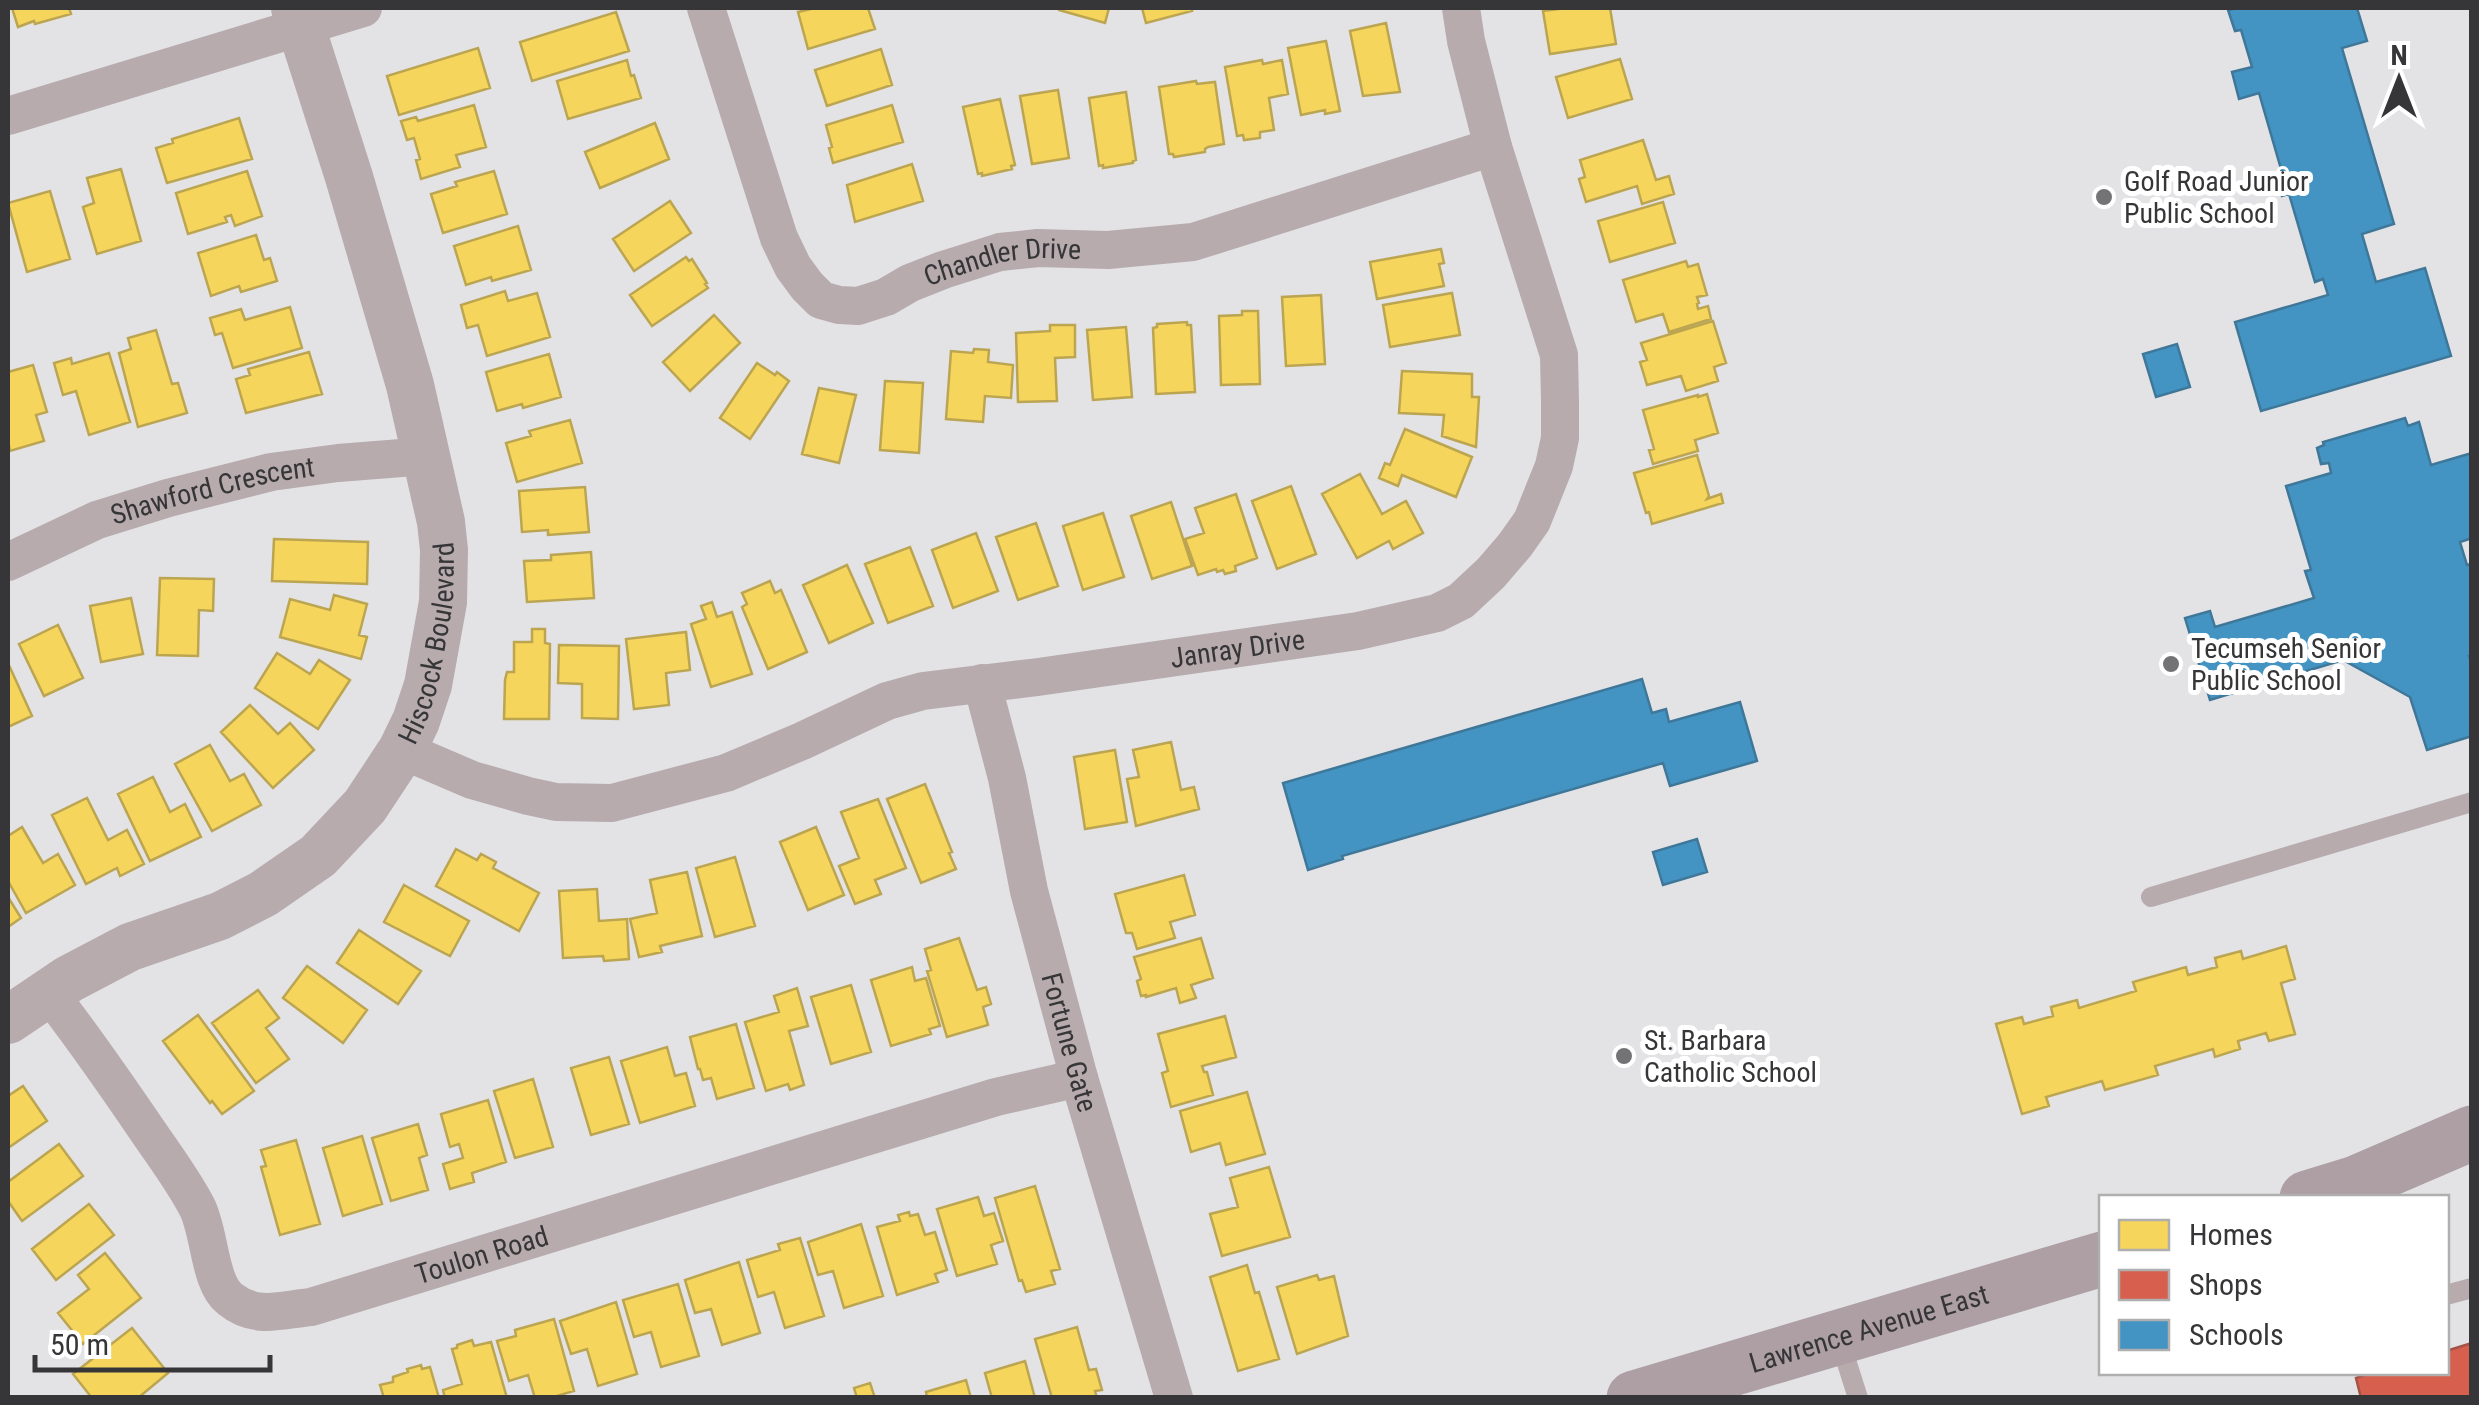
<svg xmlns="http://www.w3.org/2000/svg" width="2479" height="1405" font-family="'Roboto Condensed',sans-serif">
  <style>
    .homes { fill: #f6d55c; stroke: #bca551; stroke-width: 2.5 }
    .shops { fill: #d6604d; stroke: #a65347; stroke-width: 2.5 }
    .schools { fill: #4393c3; stroke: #3f7799; stroke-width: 2.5 }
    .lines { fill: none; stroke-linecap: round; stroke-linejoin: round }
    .service { stroke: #b7abae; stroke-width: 20 }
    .minor { stroke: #b7abae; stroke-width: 38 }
    .tertiary { stroke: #b7abae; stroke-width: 48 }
    .secondary { stroke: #ad9fa3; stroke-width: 55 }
    .poi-dot { fill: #737375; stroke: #fff; stroke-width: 4 }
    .labels { text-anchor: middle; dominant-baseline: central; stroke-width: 10; stroke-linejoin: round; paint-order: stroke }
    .poi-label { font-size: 28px; fill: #363638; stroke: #fff; text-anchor: start }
    .street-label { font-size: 28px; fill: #363638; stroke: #fff }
  </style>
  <rect width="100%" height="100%" fill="#e3e3e6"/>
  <path class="homes" d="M12,8H69L71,14L35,24L34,21L18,27Z
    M815,8H868L875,29L808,49L798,12Z
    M1059,8H1109L1105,23L1059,10Z
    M1142,8H1191L1192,11L1146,23Z
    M1566,8H1610L1616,44L1550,54L1543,11Z
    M616,12L629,51L532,81L520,42Z
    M1386,23L1400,92L1363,96L1350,31Z
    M1326,41L1340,111L1325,114V110L1301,115L1288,48Z
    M478,48L490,88L399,115L387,76Z
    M881,49L892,85L827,106L815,70Z
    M1620,59L1632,99L1568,118L1556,77Z
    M627,60L631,76L634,75L641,98L568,119L557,81Z
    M1262,60L1263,64L1282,60L1288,94L1269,98L1274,130L1260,132V138L1244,140L1243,135L1237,136L1225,67Z
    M1196,81L1197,84L1215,82L1224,144L1208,147L1205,149V152L1174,157L1173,154H1169L1159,87Z
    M1058,90L1069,158L1032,164L1020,96Z
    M1126,92L1136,160L1133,161V163L1103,168V165L1099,166L1089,98Z
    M1000,99L1015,165L1011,166L1012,169L982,176V173L978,174L963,107Z
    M474,105L486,147L456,155L460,167L421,179L416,160L420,159L414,138L407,140L401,121L416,117L418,121Z
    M892,105L903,142L833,163L829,148L832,147L826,125Z
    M239,118L252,159L167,183L156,148L173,143L172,139Z
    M655,123L669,159L600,188L585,152Z
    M1643,140L1656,180L1669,176L1674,194L1642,204L1637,186L1586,202L1579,179L1585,177L1580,160Z
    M912,164L923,201L855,222L847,185Z
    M121,169L141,241L97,254L83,207L94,203L87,178Z
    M247,171L262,216L235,226L231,215L225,217L227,222L188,234L176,193Z
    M494,171L507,214L443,233L431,194L457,186L455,182Z
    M50,191L70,259L27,272L8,203Z
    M670,201L691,233L634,271L613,239Z
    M1663,202L1675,243L1610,262L1598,221Z
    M518,226L531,270L492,281L491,277L466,285L454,246Z
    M256,235L264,260L270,258L277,281L241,292L239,286L211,296L198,253Z
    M1441,249L1444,263L1439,264L1444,286L1377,299L1370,262Z
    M686,257L689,261L692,259L707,283L705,284L708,288L652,326L630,295Z
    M1686,261L1688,267L1698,264L1707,295L1697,297L1699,303L1697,304L1698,309L1708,306L1711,319L1669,332L1663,314L1636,322L1623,280Z
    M505,291L508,301L537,293L550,337L487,356L478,325L467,328L461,305Z
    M1452,293L1460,335L1390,347L1383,305Z
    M1321,295L1325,364L1286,366L1282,297Z
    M290,307L302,348L233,368L222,333L215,335L210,318L241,309L245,320Z
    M1242,311H1258L1260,384L1221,385L1219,316L1242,315Z
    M714,315L740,343L690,391L663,362Z
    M1713,321L1726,363L1714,367L1718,381L1686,391L1681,376L1647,385L1640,362L1647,360L1641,343Z
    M1187,322V325H1191L1195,392L1156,394L1153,328L1157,327V324Z
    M1050,325H1075V357L1055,358L1057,401L1018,402L1016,333L1050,331Z
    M1126,327L1132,397L1093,400L1087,330Z
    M156,330L172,384L178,383L187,413L138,427L119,353L131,349L128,338Z
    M974,349L989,350L988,362L1013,365L1011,398L985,396L983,422L946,419L951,351L973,353Z
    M309,352L322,394L246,413L236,379L250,375L248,369Z
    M109,353L130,422L89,435L76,391L63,395L54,363L71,358L72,364Z
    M549,354L561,397L523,408L522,404L497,411L486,372Z
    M757,363L775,375L777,372L789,381L750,439L720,418Z
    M33,365L47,412L36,415L44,441L10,451L8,441V372Z
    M1402,371L1472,374V397H1479L1476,447L1442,436L1444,415L1399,413Z
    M885,381L923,383L919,453L880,450Z
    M819,388L856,395L839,463L802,454Z
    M1707,394L1718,433L1695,440L1698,451L1653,464L1649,450L1654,449L1643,410L1698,395V397Z
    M570,420L582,463L517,482L506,443L531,436L529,431Z
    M1405,429L1472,457L1456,497L1402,475L1398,486L1379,478L1385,463L1390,465Z
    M1697,455L1709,496L1707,499L1721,494L1723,503L1652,524L1649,512L1646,513L1634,473Z
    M1360,474L1382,514L1406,501L1423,533L1393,549L1389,541L1357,558L1322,494Z
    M1291,486L1316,554L1277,569L1252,501Z
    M585,487L589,532L548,535V530L522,532L519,491Z
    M1236,494L1257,558L1235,566L1236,571L1225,574L1223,570L1217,572L1216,569L1198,575L1185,539L1204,533L1195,508Z
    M1171,502L1192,566L1152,579L1131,516Z
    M1103,513L1124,577L1083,590L1063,526Z
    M1036,523L1058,586L1018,600L996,537Z
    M976,533L998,591L953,608L932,550Z
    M274,539L368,542L367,584L272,581Z
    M910,547L933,606L888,623L865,564Z
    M591,552L594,598L527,602L524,561L551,560V555Z
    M847,565L873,623L829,643L803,585Z
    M160,578L214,579L213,611L199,610L198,656L157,655Z
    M770,581L775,593L781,590L807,652L768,669L742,607L747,604L742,593Z
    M334,595L367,604L359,635L367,637L361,659L280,637L290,599L330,610Z
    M131,598L143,654L101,662L90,606Z
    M712,602L717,617L732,612L752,674L711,687L691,624L706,619L701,606Z
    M58,625L83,678L44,696L19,644Z
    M532,629H545V643L550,644L549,719H504L505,680L507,672H514V642H532Z
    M686,632L690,670L666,673L669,705L634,709L626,639Z
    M559,645L619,646L618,719L582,718V684L558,683Z
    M277,653L310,674L319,660L350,680L318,729L255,688Z
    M8,663L32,716L8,727Z
    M250,705L278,734L290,723L314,750L273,788L221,732Z
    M1171,742L1181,790L1194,787L1199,809L1136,826L1127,779L1139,777L1133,750Z
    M210,745L230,781L244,774L261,805L212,831L175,764Z
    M1115,750L1127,822L1085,829L1074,757Z
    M153,777L170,812L185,804L201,837L150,861L118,794Z
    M925,784L952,852L949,853L956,869L921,883L887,799Z
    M87,798L108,840L127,830L144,864L120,876L117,868L86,884L52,815Z
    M878,799L906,868L875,880L881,894L855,904L839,866L859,858L841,812Z
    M22,827L43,863L58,854L75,885L26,913L8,881V836Z
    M816,827L844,895L808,910L780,842Z
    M456,849L477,860L481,854L496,862L493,868L539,893L519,931L436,886Z
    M735,857L755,926L715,937L696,868Z
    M687,872L702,936L660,946L662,952L639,957L630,919L657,913L650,880Z
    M1184,875L1195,915L1170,922L1175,938L1137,949L1132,933H1126L1115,894Z
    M404,885L469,921L450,956L384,922Z
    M597,889L599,921L627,919L629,959L604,961L603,956L563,958L559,891Z
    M8,897L21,918L8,927Z
    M359,930L421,971L398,1004L337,963Z
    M959,938L977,990L986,987L991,1004L983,1007L988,1025L947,1037L927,971L931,970L925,949Z
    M1201,938L1213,978L1191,985L1196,998L1180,1003L1176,988L1146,997V995L1141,996L1137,981L1141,979L1134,957Z
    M2286,946L2295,979L2281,983L2295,1034L2269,1041L2266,1033L2238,1041L2240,1049L2215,1057L2213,1049L2155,1066L2158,1075L2105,1090L2102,1081L2046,1097L2049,1106L2022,1114L1996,1024L2022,1017L2024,1024L2053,1016L2051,1007L2077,1000L2079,1008L2136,991L2133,982L2186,967L2188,975L2217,967L2215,958L2241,951L2243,959Z
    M307,966L367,1010L343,1043L283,998Z
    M912,967L915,981L926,978L940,1026L929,1029L931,1034L891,1046L871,980Z
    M851,985L871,1052L831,1064L811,997Z
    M797,988L808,1026L789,1031L804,1085L790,1090L788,1084L766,1091L745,1022L779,1012L774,996Z
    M258,990L279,1018L266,1028L289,1059L256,1083L212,1023Z
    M198,1015L254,1091L222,1114L212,1101L210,1103L163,1041Z
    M1225,1016L1236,1057L1202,1066L1204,1072H1207L1213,1095L1171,1107L1162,1073L1168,1071L1158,1034Z
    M736,1024L754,1088L717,1099L711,1078L703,1080L700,1069H698L690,1037Z
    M667,1047L675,1076L686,1073L695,1106L640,1123L621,1061Z
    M609,1057L629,1124L591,1135L571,1068Z
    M533,1079L553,1147L515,1158L494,1091Z
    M23,1086L47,1121L8,1148V1096Z
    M1247,1092L1265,1154L1226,1165L1220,1143L1191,1152L1180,1111Z
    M488,1100L506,1162L472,1173L474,1182L450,1189L443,1164L463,1158L459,1144L450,1147L441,1114Z
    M418,1124L427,1155L419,1158L428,1190L391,1201L372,1138Z
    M362,1136L382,1204L343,1216L323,1148Z
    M296,1140L320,1224L280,1235L261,1167L266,1166L261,1150Z
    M59,1144L83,1176L22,1221L8,1201V1182Z
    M1269,1167L1290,1237L1222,1256L1210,1214L1238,1207L1230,1178Z
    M1035,1186L1060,1269L1051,1271L1055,1284L1026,1292L1022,1280L1019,1281L995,1198Z
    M978,1197L984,1216L994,1213L1003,1241L991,1245L997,1264L957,1276L937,1209Z
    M89,1204L114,1235L56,1280L32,1249Z
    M909,1212L910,1216L918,1214L925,1235L935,1232L947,1270L935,1274L938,1282L897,1295L877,1227L900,1221L898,1215Z
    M861,1224L883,1296L844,1308L833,1271L818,1275L808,1242Z
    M800,1238L824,1316L785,1328L774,1292L758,1297L747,1260L780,1250L778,1244Z
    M105,1253L141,1298L83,1344L58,1313L89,1289L78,1275Z
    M739,1262L760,1333L722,1345L711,1309L695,1313L685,1280Z
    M1247,1265L1255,1293L1259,1292L1279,1359L1238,1371L1210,1277Z
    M1317,1275L1319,1280L1334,1276L1348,1336L1297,1354L1277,1287Z
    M678,1284L699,1356L661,1367L651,1332L634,1337L623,1300Z
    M616,1302L637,1374L598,1386L587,1349L571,1354L560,1321Z
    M554,1319L574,1391L550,1398H535L528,1375L509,1381L497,1341L516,1336L515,1330Z
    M1077,1327L1089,1370L1096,1369L1102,1390L1095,1391L1097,1398H1052L1035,1339Z
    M132,1328L168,1373L138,1398H92L73,1374Z
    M472,1340L474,1346L491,1342L507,1398H445L443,1390L462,1384L452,1349L457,1348V1345Z
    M1025,1361L1035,1398H992L985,1373Z
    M421,1365L422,1369L430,1367L439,1398H384L380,1385L393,1382V1377L408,1372L407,1369Z
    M966,1380L971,1398H927L926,1392Z
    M870,1383L875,1398H857L854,1388Z"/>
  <path class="shops" d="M2472,1343V1398H2361L2356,1378L2373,1372H2446V1351Z"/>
  <path class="schools" d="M2238,8H2357L2367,41L2342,48L2394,224L2362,234L2376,282L2425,268L2451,356L2261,411L2235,322L2328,295L2323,279L2315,282L2289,194L2282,196L2277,178L2283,176L2259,93L2239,99L2232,72L2252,67L2241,30L2235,31L2228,10Z
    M2177,344L2190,387L2156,397L2143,354Z
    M2405,418L2408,426L2419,422L2431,465L2472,453V538L2460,542L2467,565L2472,564V655L2469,656L2472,663V736L2427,750L2410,697L2343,660L2210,700L2185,618L2210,611L2215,627L2314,598L2305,571L2311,570L2286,486L2331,473L2329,463L2321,464L2317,448L2324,445L2323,442Z
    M1642,679L1652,713L1666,709L1669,722L1740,702L1757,761L1670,786L1663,763L1342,856L1343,859L1308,870L1283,783Z
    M1697,839L1707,872L1663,885L1653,852Z"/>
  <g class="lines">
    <path class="service" d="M2151,897L2472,802
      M2446,1295L2472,1288
      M1839,1338L1858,1398"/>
    <g class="minor">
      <path id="s1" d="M706,8L779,238L793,267L807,286L821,300L839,305L858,306L886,297L910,283L943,270L1000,252L1038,248L1108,250L1193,242L1493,147"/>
      <path d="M8,116L363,8"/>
      <path id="s2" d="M8,562L97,520L168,498L271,472L338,463L427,456"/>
      <path id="s3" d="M982,683L1007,778L1029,891L1079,1078L1174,1398"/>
      <path id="s4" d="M402,750L472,780L528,796L556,802L612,803L726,773L802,741L887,701L923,691L1038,677L1358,631L1437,613L1461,601L1491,573L1515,545L1532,521L1554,466L1560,438V401L1559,355L1493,147L1466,41L1461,8"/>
      <path id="s5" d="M49,993C83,1037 115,1083 147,1130C164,1155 183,1180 197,1207C210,1232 209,1283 230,1299C256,1320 281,1310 311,1307L996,1097L1079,1078"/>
    </g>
    <path class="tertiary" id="s6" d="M8,1020L69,979L130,947L220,916L263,894L318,856L365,806L402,750L416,721L428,685L443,602L444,550L441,522L410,385L349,177L295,8"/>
    <g class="secondary">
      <path d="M2307,1198L2356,1183L2472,1133"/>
      <path id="s7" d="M1634,1398L2102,1259"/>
    </g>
  </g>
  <g class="poi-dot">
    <circle cx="2104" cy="197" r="10"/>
    <circle cx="2171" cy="664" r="10"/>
    <circle cx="1624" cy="1056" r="10"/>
  </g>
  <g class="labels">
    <g class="poi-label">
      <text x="2124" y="181">Golf Road Junior<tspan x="2124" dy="32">Public School</tspan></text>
      <text x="2191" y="648">Tecumseh Senior<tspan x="2191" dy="32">Public School</tspan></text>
      <text x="1644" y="1040">St. Barbara<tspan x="1644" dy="32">Catholic School</tspan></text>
    </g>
    <g class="street-label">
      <text stroke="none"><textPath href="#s1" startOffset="508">Chandler Drive</textPath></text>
      <text stroke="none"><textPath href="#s2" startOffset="218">Shawford Crescent</textPath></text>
      <text stroke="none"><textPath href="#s6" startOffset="600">Hiscock Boulevard</textPath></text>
      <text stroke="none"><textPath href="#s4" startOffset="868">Janray Drive</textPath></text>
      <text stroke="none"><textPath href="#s3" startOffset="370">Fortune Gate</textPath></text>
      <text stroke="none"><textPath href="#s5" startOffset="622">Toulon Road</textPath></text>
      <text stroke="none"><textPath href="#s7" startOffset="245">Lawrence Avenue East</textPath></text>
    </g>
  </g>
  <rect width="2479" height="1405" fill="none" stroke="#363638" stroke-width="20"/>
  <rect x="2099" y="1195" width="350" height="180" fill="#ffffff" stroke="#afafaf" stroke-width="2.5"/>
  <rect x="2119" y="1220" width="50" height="30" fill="#f6d55c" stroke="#afafaf" stroke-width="2.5"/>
  <text x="2189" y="1245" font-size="30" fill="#363638">Homes</text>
  <rect x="2119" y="1270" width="50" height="30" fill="#d6604d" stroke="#afafaf" stroke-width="2.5"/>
  <text x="2189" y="1295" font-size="30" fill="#363638">Shops</text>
  <rect x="2119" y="1320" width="50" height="30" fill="#4393c3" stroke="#afafaf" stroke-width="2.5"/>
  <text x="2189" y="1345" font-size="30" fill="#363638">Schools</text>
  <g transform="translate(2399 80)" stroke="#ffffff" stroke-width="8" paint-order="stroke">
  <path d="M0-8L18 38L0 25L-18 38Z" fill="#363638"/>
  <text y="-15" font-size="28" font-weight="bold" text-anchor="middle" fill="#363638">N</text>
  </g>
  <path d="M35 1355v15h235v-15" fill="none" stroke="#363638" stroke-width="5"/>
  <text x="50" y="1355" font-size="30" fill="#363638" stroke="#ffffff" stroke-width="8" paint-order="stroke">50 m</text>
</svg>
